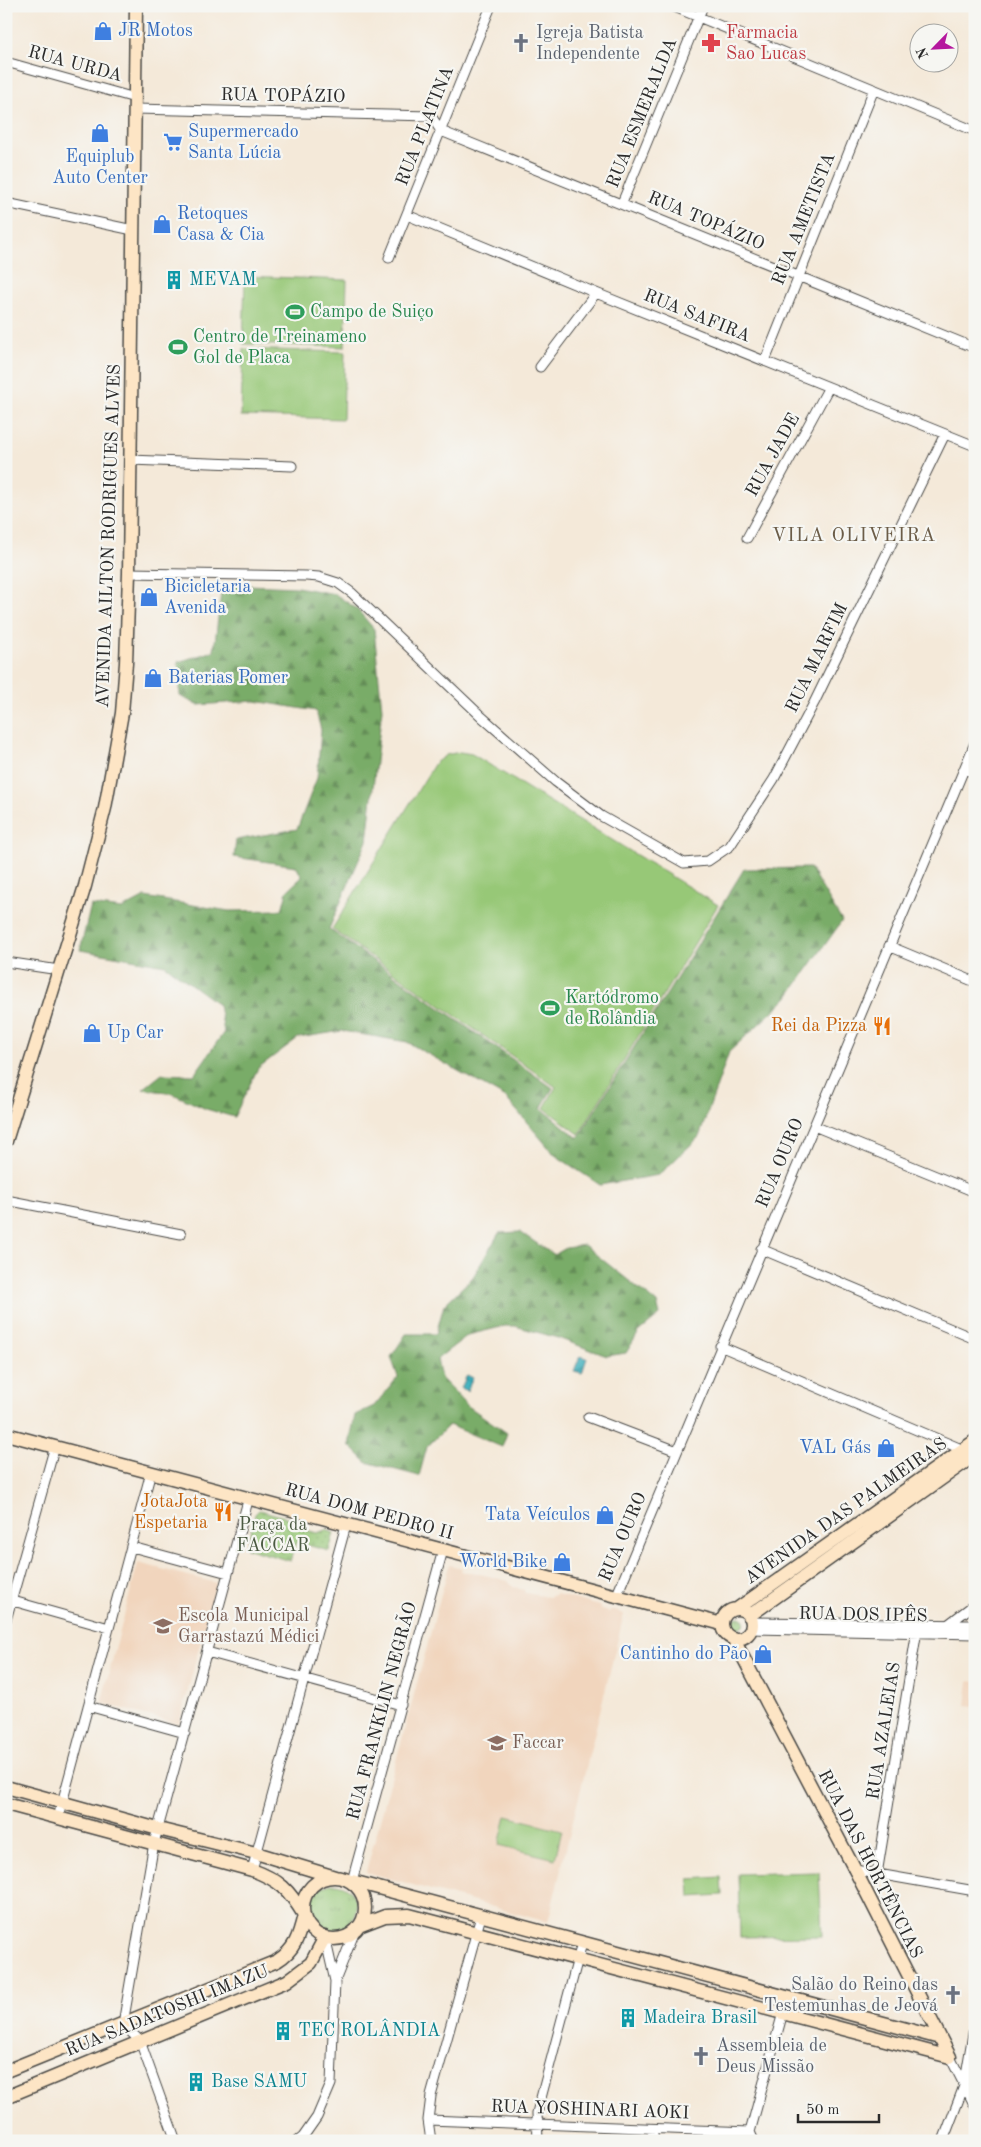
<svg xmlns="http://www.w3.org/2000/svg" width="981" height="2147" font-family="'Old Standard TT',serif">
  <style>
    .built { fill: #f1d5bd }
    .grass { fill: url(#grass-tufts); stroke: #617a51 }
    .forest { fill: url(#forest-firs); stroke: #526c4a }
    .park { fill: url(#park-dots); stroke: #617a51 }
    .pitch { fill: #97c877; stroke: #617a51 }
    .water { fill: url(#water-waves); stroke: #366e74 }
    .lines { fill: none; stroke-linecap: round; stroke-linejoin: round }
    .street-casing { stroke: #494845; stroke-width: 11 }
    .secondary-casing { stroke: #494845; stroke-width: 15 }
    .street { stroke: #fff; stroke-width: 9 }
    .secondary { stroke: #fde5c5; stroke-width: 12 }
    .labels { text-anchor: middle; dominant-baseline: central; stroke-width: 4.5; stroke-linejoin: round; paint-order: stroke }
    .shop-label { font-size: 18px; fill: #366cbe; stroke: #f6f6f2; text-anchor: start }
    .worship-label { font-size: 18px; fill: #5b616d; stroke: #f6f6f2; text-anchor: start }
    .health-label { font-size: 18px; fill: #be3a42; stroke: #f6f6f2; text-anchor: start }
    .street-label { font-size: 18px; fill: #2b2b2b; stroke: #f6f6f2 }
    .culture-label { font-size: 18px; fill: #0d838f; stroke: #f6f6f2; text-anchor: start }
    .leisure-label { font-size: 18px; fill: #27864d; stroke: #f6f6f2; text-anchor: start }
    .food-label { font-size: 18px; fill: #c56008; stroke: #f6f6f2; text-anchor: end }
    .park-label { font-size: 18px; fill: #4b5a42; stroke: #f6f6f2 }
    .education-label { font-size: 18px; fill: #785e54; stroke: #f6f6f2; text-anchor: start }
    .neighbourhood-label { font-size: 19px; letter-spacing: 1px; fill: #6c5d48; stroke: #f6f6f2 }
  </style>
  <defs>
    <pattern id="grass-tufts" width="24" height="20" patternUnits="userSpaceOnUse" patternTransform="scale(1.25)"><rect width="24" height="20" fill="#97c877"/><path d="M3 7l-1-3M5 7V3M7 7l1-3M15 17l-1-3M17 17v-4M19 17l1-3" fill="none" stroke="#7ba362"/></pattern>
    <pattern id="forest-firs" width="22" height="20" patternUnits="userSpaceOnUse" patternTransform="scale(1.25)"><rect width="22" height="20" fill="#79ac68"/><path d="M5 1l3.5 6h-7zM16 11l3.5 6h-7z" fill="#638c56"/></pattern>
    <pattern id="park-dots" width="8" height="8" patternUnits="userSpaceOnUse" patternTransform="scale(1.25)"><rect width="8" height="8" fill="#97c877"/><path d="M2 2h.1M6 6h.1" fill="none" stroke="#7ba362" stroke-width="1.8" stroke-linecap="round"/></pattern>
    <pattern id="water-waves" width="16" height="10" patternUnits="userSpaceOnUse" patternTransform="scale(1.25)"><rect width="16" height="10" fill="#42b1bd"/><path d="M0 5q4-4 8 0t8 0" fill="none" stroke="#37909a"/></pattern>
  </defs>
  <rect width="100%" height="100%" fill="#f6f6f2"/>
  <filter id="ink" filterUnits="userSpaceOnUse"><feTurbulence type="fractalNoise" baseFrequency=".02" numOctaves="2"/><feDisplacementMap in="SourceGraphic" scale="10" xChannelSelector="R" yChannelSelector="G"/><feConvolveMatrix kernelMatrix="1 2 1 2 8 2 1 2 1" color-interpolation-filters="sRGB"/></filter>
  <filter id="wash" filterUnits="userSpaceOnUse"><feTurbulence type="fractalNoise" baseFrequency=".0096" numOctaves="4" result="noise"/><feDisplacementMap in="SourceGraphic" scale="20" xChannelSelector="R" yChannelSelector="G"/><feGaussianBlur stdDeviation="1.12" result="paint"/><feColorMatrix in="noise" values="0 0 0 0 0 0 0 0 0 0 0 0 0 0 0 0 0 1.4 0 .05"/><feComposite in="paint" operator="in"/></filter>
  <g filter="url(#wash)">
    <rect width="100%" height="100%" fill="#f4e9d9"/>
    <path class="built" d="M138,1563L216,1583L179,1724L101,1703Z
      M449,1565L462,1568L461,1571L465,1572H472L508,1581L513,1587L524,1590L525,1593L549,1597L556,1594L599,1606L601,1610L609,1612L612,1610L624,1614L548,1922L366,1872Z
      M969,1681L975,1682V1706L966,1705Z"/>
    <path class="grass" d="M737,1617H741L745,1620L744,1625L736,1629L729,1627L728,1623Z
      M311 1907a23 23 0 1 1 46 0a23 23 0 1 1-46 0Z"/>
    <path class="forest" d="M222,584L297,587L335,594L357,609L374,629L382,709L367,841L329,929L553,1088L541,1108L578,1138L744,869L810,868L842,921L787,998L729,1052L699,1137L659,1175L600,1185L555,1155L506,1098L407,1042L342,1031L298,1038L258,1068L234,1117L206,1109L171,1093L143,1089L162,1074L194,1075L224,1032L219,1005L165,965L80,950L91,905L122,909L145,897L229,911L282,910L287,891L302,877L296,866L234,857L236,840L297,829L317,778L321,730L316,711L255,701L198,705L180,696L178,662L214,651Z
      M520,1232L554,1255L566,1248L584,1245L657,1303L660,1315L639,1332L626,1353L607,1356L558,1338L515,1326H505L468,1335L437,1359L441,1378L468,1406L507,1433L502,1447L449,1425L427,1447L419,1476L366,1462L349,1445L355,1415L374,1406L398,1377L391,1357L406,1334H436L444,1305L473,1277L499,1233Z"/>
    <path class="park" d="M259,1510L289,1518L294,1527L317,1533L326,1530L334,1533L329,1551L296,1542L290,1561L246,1548L255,1514Z"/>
    <path class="pitch" d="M245,276L347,280L345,347L243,344Z
      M243,349L345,352L343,419L241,416Z
      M460,752L472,754L718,905L579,1134L544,1108L556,1087L332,929L435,763L446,755Z
      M506,1816L562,1830L555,1859L499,1845Z
      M819,1872L822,1936L740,1937L738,1874Z
      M721,1877L722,1895L690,1897L689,1879Z"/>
    <path class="water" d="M580,1356L587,1358L582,1373L574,1371Z
      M467,1375L473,1378L467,1391L461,1388Z"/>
  </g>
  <g filter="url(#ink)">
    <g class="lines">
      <g class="street-casing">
        <path id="street" d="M672,6L975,131
          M6,62L135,98
          M135,109L431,116L441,131L975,348
          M6,203L133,230
          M622,203L703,6
          M407,215L596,293L975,446
          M389,258L491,6
          M765,361L874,89
          M540,367L596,293
          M130,460L292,466
          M747,538L829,387
          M129,573L306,576L319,577L338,583L352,593L482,717L556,782L601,816L684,863L708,861L730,846L774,779L814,703L945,434
          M964,769L975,773
          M889,946L975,982
          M6,962L59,970
          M814,1126L975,1192
          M6,1200L181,1234
          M761,1249L975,1339
          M720,1346L966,1451
          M588,1417L677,1451
          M132,1547L228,1573
          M616,1597L975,743
          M6,1599L109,1628
          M6,1620L55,1446
          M752,1622L975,1625
          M946,1626L975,1604
          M751,1629L975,1634
          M207,1652L401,1705
          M88,1706L185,1733
          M58,1818L151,1472
          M252,1870L346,1525
          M855,1870L975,1891
          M877,1874L918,1624
          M352,1881L443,1550
          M335,1981L355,1931
          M950,2057L975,2106
          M428,2120L750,2132
          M651,2129L655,2141
          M176,2141L140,2041L123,2024L154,1843L249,1497
          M298,2141L303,2137L317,2117L331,2084L335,1981L325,1937
          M431,2141L428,2120L431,2096L481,1916
          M538,2141L537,2113L582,1943
          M754,2141L750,2132L787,1998
          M943,2141L964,2086L975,2022"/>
      </g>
      <g class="secondary-casing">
        <path id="secondary" d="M6,1141L85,886L105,808L122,713L126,663L129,573L136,6
          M6,1434L722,1624
          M722 1624a15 15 0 1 1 30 0a15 15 0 1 1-30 0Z
          M737,1609L975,1441
          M749,1616L975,1455
          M733,1638L855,1870L950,2057
          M6,1787L158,1829L256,1853L335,1877
          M6,1804L252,1870C280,1880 289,1890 304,1915C299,1936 295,1950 277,1961L6,2071
          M303 1908a31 31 0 1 1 62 0a31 31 0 1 1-62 0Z
          M352,1881L940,2038
          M359,1926L385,1916L409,1915L950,2057
          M6,2097L287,1981L311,1963L325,1937"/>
      </g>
      <use href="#street" class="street"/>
      <use href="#secondary" class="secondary"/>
    </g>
  </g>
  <defs>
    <g id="shop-bare" transform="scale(1.5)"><path d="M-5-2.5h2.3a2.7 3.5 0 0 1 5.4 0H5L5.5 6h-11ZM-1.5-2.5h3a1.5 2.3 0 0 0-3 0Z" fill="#3f7fe0" stroke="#f6f6f2" stroke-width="2.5" paint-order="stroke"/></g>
    <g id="church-bare" transform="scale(1.5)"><path d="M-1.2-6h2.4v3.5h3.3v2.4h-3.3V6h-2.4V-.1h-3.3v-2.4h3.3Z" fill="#6b7280" stroke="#f6f6f2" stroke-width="2.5" paint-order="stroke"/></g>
    <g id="pharmacy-bare" transform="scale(1.5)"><path d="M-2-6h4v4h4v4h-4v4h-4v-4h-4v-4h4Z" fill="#e0444e" stroke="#f6f6f2" stroke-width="2.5" paint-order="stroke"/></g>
    <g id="supermarket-bare" transform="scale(1.5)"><path d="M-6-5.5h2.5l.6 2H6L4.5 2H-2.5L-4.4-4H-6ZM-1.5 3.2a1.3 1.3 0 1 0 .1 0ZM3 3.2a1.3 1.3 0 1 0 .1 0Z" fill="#3f7fe0" stroke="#f6f6f2" stroke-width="2.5" paint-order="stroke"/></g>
    <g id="building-bare" transform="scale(1.5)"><path d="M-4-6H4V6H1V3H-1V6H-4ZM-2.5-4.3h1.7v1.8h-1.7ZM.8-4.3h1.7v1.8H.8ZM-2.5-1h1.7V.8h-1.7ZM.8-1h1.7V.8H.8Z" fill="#0f9aa8" stroke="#f6f6f2" stroke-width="2.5" paint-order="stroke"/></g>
    <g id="stadium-bare" transform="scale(1.5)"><path d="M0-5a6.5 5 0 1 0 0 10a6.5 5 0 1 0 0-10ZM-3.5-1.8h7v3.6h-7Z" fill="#2e9e5b" stroke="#f6f6f2" stroke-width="2.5" paint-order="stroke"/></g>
    <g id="restaurant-bare" transform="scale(1.5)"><path d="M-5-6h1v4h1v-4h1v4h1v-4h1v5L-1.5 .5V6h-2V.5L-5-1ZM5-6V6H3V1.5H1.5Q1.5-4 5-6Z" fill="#e8710a" stroke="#f6f6f2" stroke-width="2.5" paint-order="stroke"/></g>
    <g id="school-bare" transform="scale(1.5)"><path d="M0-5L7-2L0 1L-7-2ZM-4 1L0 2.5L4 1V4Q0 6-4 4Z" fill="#8d6e63" stroke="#f6f6f2" stroke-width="2.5" paint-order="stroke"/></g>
    <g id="university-bare" transform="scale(1.5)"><path d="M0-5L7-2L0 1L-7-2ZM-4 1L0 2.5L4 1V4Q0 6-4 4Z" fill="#8d6e63" stroke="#f6f6f2" stroke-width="2.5" paint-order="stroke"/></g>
  </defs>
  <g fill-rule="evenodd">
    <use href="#shop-bare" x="103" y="31"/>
    <use href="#church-bare" x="521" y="43"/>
    <use href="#pharmacy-bare" x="711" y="43"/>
    <use href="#shop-bare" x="100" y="133"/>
    <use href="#supermarket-bare" x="173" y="142"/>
    <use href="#shop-bare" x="162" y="224"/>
    <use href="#building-bare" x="174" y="280"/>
    <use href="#stadium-bare" x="295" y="312"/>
    <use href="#stadium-bare" x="178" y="347"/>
    <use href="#shop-bare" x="149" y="597"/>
    <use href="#shop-bare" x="153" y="678"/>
    <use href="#stadium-bare" x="550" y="1008"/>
    <use href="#restaurant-bare" x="882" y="1026"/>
    <use href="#shop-bare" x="92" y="1033"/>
    <use href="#shop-bare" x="886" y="1448"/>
    <use href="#restaurant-bare" x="223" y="1512"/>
    <use href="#shop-bare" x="605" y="1515"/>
    <use href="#shop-bare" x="562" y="1562"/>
    <use href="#school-bare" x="163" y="1626"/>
    <use href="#shop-bare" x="763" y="1654"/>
    <use href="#university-bare" x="497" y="1743"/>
    <use href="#church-bare" x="953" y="1995"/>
    <use href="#building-bare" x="628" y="2018"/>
    <use href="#building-bare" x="283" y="2031"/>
    <use href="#church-bare" x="701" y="2056"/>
    <use href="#building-bare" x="196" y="2082"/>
  </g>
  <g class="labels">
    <g class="shop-label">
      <text x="118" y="31">JR Motos</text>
      <text x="188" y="132">Supermercado<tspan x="188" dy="21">Santa Lúcia</tspan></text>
      <text x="100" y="157" text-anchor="middle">Equiplub<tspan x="100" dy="21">Auto Center</tspan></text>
      <text x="177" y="214">Retoques<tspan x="177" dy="21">Casa &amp; Cia</tspan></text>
      <text x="164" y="587">Bicicletaria<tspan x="164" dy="21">Avenida</tspan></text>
      <text x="168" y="678">Baterias Pomer</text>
      <text x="107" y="1033">Up Car</text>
      <text x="871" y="1448" text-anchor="end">VAL Gás</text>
      <text x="590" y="1515" text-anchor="end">Tata Veículos</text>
      <text x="547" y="1562" text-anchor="end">World Bike</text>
      <text x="748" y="1654" text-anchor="end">Cantinho do Pão</text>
    </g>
    <g class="worship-label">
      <text x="536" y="33">Igreja Batista<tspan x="536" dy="21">Independente</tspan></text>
      <text x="938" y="1985" text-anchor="end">Salão do Reino das<tspan x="938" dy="21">Testemunhas de Jeová</tspan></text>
      <text x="716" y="2046">Assembleia de<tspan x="716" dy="21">Deus Missão</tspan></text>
    </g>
    <g class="health-label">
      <text x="726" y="33">Farmacia<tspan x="726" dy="21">Sao Lucas</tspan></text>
    </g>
    <g class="street-label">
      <text transform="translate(75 64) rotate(15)">RUA URDA</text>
      <text transform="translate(283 96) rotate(1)">RUA TOPÁZIO</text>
      <text transform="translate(642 113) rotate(-68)">RUA ESMERALDA</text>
      <text transform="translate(425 126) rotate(-68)">RUA PLATINA</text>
      <text transform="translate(804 219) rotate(-68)">RUA AMETISTA</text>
      <text transform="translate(706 221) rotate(23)">RUA TOPÁZIO</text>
      <text transform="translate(697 316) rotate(22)">RUA SAFIRA</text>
      <text transform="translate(773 455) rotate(-61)">RUA JADE</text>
      <text transform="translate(109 536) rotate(-88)">AVENIDA AILTON RODRIGUES ALVES</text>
      <text transform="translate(817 658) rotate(-64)">RUA MARFIM</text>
      <text transform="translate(780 1163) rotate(-67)">RUA OURO</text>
      <text transform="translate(846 1511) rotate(-35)">AVENIDA DAS PALMEIRAS</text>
      <text transform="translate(369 1512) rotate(15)">RUA DOM PEDRO II</text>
      <text transform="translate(623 1537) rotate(-67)">RUA OURO</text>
      <text transform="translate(863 1615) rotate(1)">RUA DOS IPÊS</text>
      <text transform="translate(382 1711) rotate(-75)">RUA FRANKLIN NEGRÃO</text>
      <text transform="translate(884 1731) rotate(-81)">RUA AZALEIAS</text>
      <text transform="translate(870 1864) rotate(63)">RUA DAS HORTÊNCIAS</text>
      <text transform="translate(167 2011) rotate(-22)">RUA SADATOSHI IMAZU</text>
      <text transform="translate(590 2110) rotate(2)">RUA YOSHINARI AOKI</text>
    </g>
    <g class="culture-label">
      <text x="189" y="280">MEVAM</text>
      <text x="643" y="2018">Madeira Brasil</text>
      <text x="298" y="2031">TEC ROLÂNDIA</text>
      <text x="211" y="2082">Base SAMU</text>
    </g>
    <g class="leisure-label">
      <text x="310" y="312">Campo de Suiço</text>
      <text x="193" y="337">Centro de Treinameno<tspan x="193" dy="21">Gol de Placa</tspan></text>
      <text x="565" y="998">Kartódromo<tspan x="565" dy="21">de Rolândia</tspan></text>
    </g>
    <g class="food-label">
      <text x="867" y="1026">Rei da Pizza</text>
      <text x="208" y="1502">JotaJota<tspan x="208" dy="21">Espetaria</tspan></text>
    </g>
    <g class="park-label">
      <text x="273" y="1525">Praça da<tspan x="273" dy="21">FACCAR</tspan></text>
    </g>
    <g class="education-label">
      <text x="178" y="1616">Escola Municipal<tspan x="178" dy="21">Garrastazú Médici</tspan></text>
      <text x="512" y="1743">Faccar</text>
    </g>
    <g class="neighbourhood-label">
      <text x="854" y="536">VILA OLIVEIRA</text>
    </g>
  </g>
  <rect width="981" height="2147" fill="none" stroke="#f6f6f2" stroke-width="25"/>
  <g transform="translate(934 48) rotate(246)"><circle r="24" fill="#f6f6f2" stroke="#a5a5a2"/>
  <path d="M0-4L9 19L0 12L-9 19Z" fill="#b5179e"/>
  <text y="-8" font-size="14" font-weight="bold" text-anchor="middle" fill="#2b2b2b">N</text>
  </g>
  <path d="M798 2114v8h81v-8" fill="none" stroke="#2b2b2b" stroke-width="2.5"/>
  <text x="806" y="2114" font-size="15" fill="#2b2b2b" stroke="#f6f6f2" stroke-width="4" paint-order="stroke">50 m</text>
</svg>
